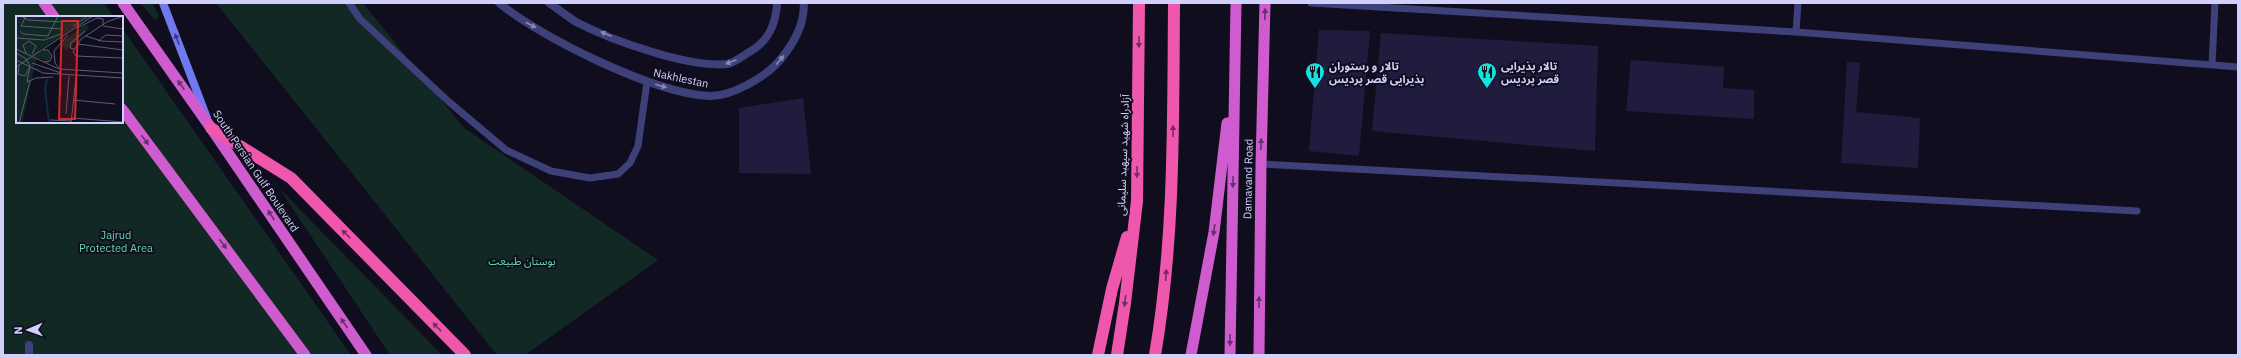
<svg xmlns="http://www.w3.org/2000/svg" width="2241" height="358" font-family="'IBM Plex Sans','Noto Sans Arabic',sans-serif">
  <style>
    .green { fill: #122825 }
    .building { fill: #201c3e }
    .lines { fill: none; stroke-linecap: round; stroke-linejoin: round }
    .service { stroke: #3e4179; stroke-width: 7 }
    .minor { stroke: #3e4179; stroke-width: 8 }
    .tertiary { stroke: #3e4179; stroke-width: 8 }
    .secondary { stroke: #7179f1; stroke-width: 8 }
    .trunk { stroke: #ce5cce; stroke-width: 11 }
    .motorway { stroke: #ef57ad; stroke-width: 12 }
    .oneway { fill: #65316d }
    .oneway2 { fill: #8888ba }
    .oneway3 { fill: #3c3e7d }
    .oneway4 { fill: #742f5e }
    .labels { text-anchor: middle; dominant-baseline: central; stroke-width: 4; stroke-linejoin: round; paint-order: stroke }
    .poi-label { font-size: 11px; font-weight: bold; fill: #d1d0fb; stroke: #100e1e; text-anchor: start }
    .street-label { font-size: 11px; fill: #d1d0fb; stroke: #100e1e }
    .park-label { font-size: 11px; fill: #64d3ae; stroke: #100e1e }
    .inset-river { fill: none; stroke: #122a43; stroke-width: 2 }
    .inset-road { fill: none; stroke: #5d5c76; stroke-width: 1 }
    .view { fill: #d62828; fill-opacity: 0.15; stroke: #d62828; stroke-width: 2 }
    .inset-edge { fill: none; stroke: #d1d0fb; stroke-width: 2 }
  </style>
  <rect width="100%" height="100%" fill="#100e1e"/>
  <path class="green" d="M3,3H104L114,17H17V122H122V28L351,355H3Z
    M140,3H152L159,16L156,21Z
    M216,3H363L464,128L658,260L525,355H497Z
    M279,188L442,355H390Z"/>
  <path class="building" d="M1319,30L1370,31L1359,156L1309,151Z
    M1381,33L1598,46L1595,151L1372,131Z
    M1631,60L1724,67L1723,88L1754,90V119L1626,111Z
    M1847,62L1860,63L1856,112L1920,118L1918,168L1841,163Z
    M803,98L811,174L739,173V108Z"/>
  <g class="lines">
    <path class="service" d="M349,3L360,19L448,101L506,150L551,171L590,178L618,174L630,163L638,146L647,82
      M1311,3L1796,32L2238,67
      M1796,32L1798,3
      M2212,65L2215,3
      M1261,164L2137,211"/>
    <path class="minor" d="M29,355V345"/>
    <path class="tertiary" d="M499,3C542,38 653,93 709,96C731,97 766,77 780,60C794,43 804,26 804,3
      M549,3C558,9 567,16 576,22C611,40 688,68 727,64C735,63 744,55 751,51C769,40 776,24 777,3"/>
    <path class="secondary" d="M163,3L207,118"/>
    <path class="trunk" d="M44,3L54,17
      M123,3L211,128L366,355
      M122,109L305,355
      M1191,355L1214,232L1227,123
      M1230,355L1236,3
      M1259,355L1261,164L1265,3"/>
    <path class="motorway" d="M211,128L291,178L465,355
      M1098,355L1112,289L1127,237
      M1117,355L1125,303L1137,201L1139,3
      M1155,355C1175,238 1173,121 1174,3"/>
  </g>
  <defs><path id="oneway-solid" d="M-6-.8H1V-3.2L6.5 0L1 3.2V.8H-6Z"/></defs>
  <g class="oneway">
    <use href="#oneway-solid" transform="translate(1265 14) rotate(-88)"/>
    <use href="#oneway-solid" transform="translate(181 85) rotate(-125)"/>
    <use href="#oneway-solid" transform="translate(145 140) rotate(53)"/>
    <use href="#oneway-solid" transform="translate(1261 144) rotate(-88)"/>
    <use href="#oneway-solid" transform="translate(1233 182) rotate(91)"/>
    <use href="#oneway-solid" transform="translate(271 215) rotate(-124)"/>
    <use href="#oneway-solid" transform="translate(1214 230) rotate(98)"/>
    <use href="#oneway-solid" transform="translate(223 244) rotate(53)"/>
    <use href="#oneway-solid" transform="translate(1259 302) rotate(-89)"/>
    <use href="#oneway-solid" transform="translate(344 323) rotate(-124)"/>
    <use href="#oneway-solid" transform="translate(1230 340) rotate(90)"/>
  </g>
  <g class="oneway2">
    <use href="#oneway-solid" transform="translate(531 25) rotate(28)"/>
    <use href="#oneway-solid" transform="translate(606 34) rotate(-157)"/>
    <use href="#oneway-solid" transform="translate(780 60) rotate(-50)"/>
    <use href="#oneway-solid" transform="translate(731 62) rotate(159)"/>
    <use href="#oneway-solid" transform="translate(661 86) rotate(16)"/>
  </g>
  <use class="oneway3" href="#oneway-solid" transform="translate(177 39) rotate(-111)"/>
  <g class="oneway4">
    <use href="#oneway-solid" transform="translate(1139 42) rotate(91)"/>
    <use href="#oneway-solid" transform="translate(1173 131) rotate(-89)"/>
    <use href="#oneway-solid" transform="translate(1137 172) rotate(91)"/>
    <use href="#oneway-solid" transform="translate(346 234) rotate(-135)"/>
    <use href="#oneway-solid" transform="translate(1166 275) rotate(-86)"/>
    <use href="#oneway-solid" transform="translate(1125 301) rotate(97)"/>
    <use href="#oneway-solid" transform="translate(437 327) rotate(-135)"/>
  </g>
  <defs>
    <g id="restaurant-pin" transform="scale(1)"><path d="M0 17L-7.5 6A9.5 9.5 0 1 1 7.5 6Z" fill="#16dfe1" stroke="#100e1e"/><path d="M-5-6h1v4h1v-4h1v4h1v-4h1v5L-1.5 .5V6h-2V.5L-5-1ZM5-6V6H3V1.5H1.5Q1.5-4 5-6Z" fill="#111"/></g>
  </defs>
  <g fill-rule="evenodd">
    <use href="#restaurant-pin" x="1315" y="72"/>
    <use href="#restaurant-pin" x="1487" y="72"/>
  </g>
  <g class="labels">
    <g class="poi-label">
      <text x="1329" y="66">تالار و رستوران<tspan x="1329" dy="13">پذیرایی قصر پردیس</tspan></text>
      <text x="1501" y="66">تالار پذیرایی<tspan x="1501" dy="13">قصر پردیس</tspan></text>
    </g>
    <g class="street-label">
      <text transform="translate(681 78) rotate(12)">Nakhlestan</text>
      <text transform="translate(1123 155) rotate(-88)">آزادراه شهید سپهبد سلیمانی</text>
      <text transform="translate(256 171) rotate(56)">South Persian Gulf Boulevard</text>
      <text transform="translate(1248 179) rotate(-89)">Damavand Road</text>
    </g>
    <g class="park-label">
      <text x="116" y="235">Jajrud<tspan x="116" dy="13">Protected Area</tspan></text>
      <text x="522" y="261">بوستان طبیعت</text>
    </g>
  </g>
  <g transform="translate(16 16)">
    <rect width="107" height="107" fill="#100e1e"/>
    <path d="M0,0H76L22,35L31,34L35,40L33,45L21,42L18,51L34,56L18,53L6,107H0ZM70,8L73,13L50,34L45,27Z" fill="#122825"/>
    <path class="inset-river" d="M31,63L29,72L33,107"/>
    <path class="inset-road" d="M5,0L12,4L47,6M10,0L5,10L46,13M107,0L91,6L65,23L57,36L60,40L107,42M57,10L72,0M87,10L107,13M63,11L81,2L87,3V9M4,15L7,18L32,20L42,0M70,20L85,25L107,26M0,22L28,24L45,18M82,25L90,19L107,20M62,28L107,34M0,33L43,53L107,57M58,33L54,32L55,27L69,15M27,34H32L36,40L34,45L28,46M0,37L12,44M10,37L7,29L13,25L20,30L16,38M0,44L27,57L107,62M16,47L45,57M3,49L2,58L9,60L14,50L10,43M14,50L11,66L20,62L37,61M0,51L77,0M43,52L39,47L38,35L52,19M58,84L99,88M50,98L53,60M56,102L107,106M34,104L56,105M3,107L14,65M55,107L60,61"/>
    <path class="view" d="M46,5H62L59,103H43Z"/>
    <rect width="107" height="107" class="inset-edge"/>
  </g>
  <rect width="2241" height="358" fill="none" stroke="#d1d0fb" stroke-width="8"/>
  <g transform="translate(28 330) rotate(268)" stroke="#100e1e" stroke-width="3" paint-order="stroke">
  <path d="M0-3L7 15L0 10L-7 15Z" fill="#d1d0fb"/>
  <text y="-6" font-size="11" font-weight="bold" text-anchor="middle" fill="#d1d0fb">N</text>
  </g>
</svg>
